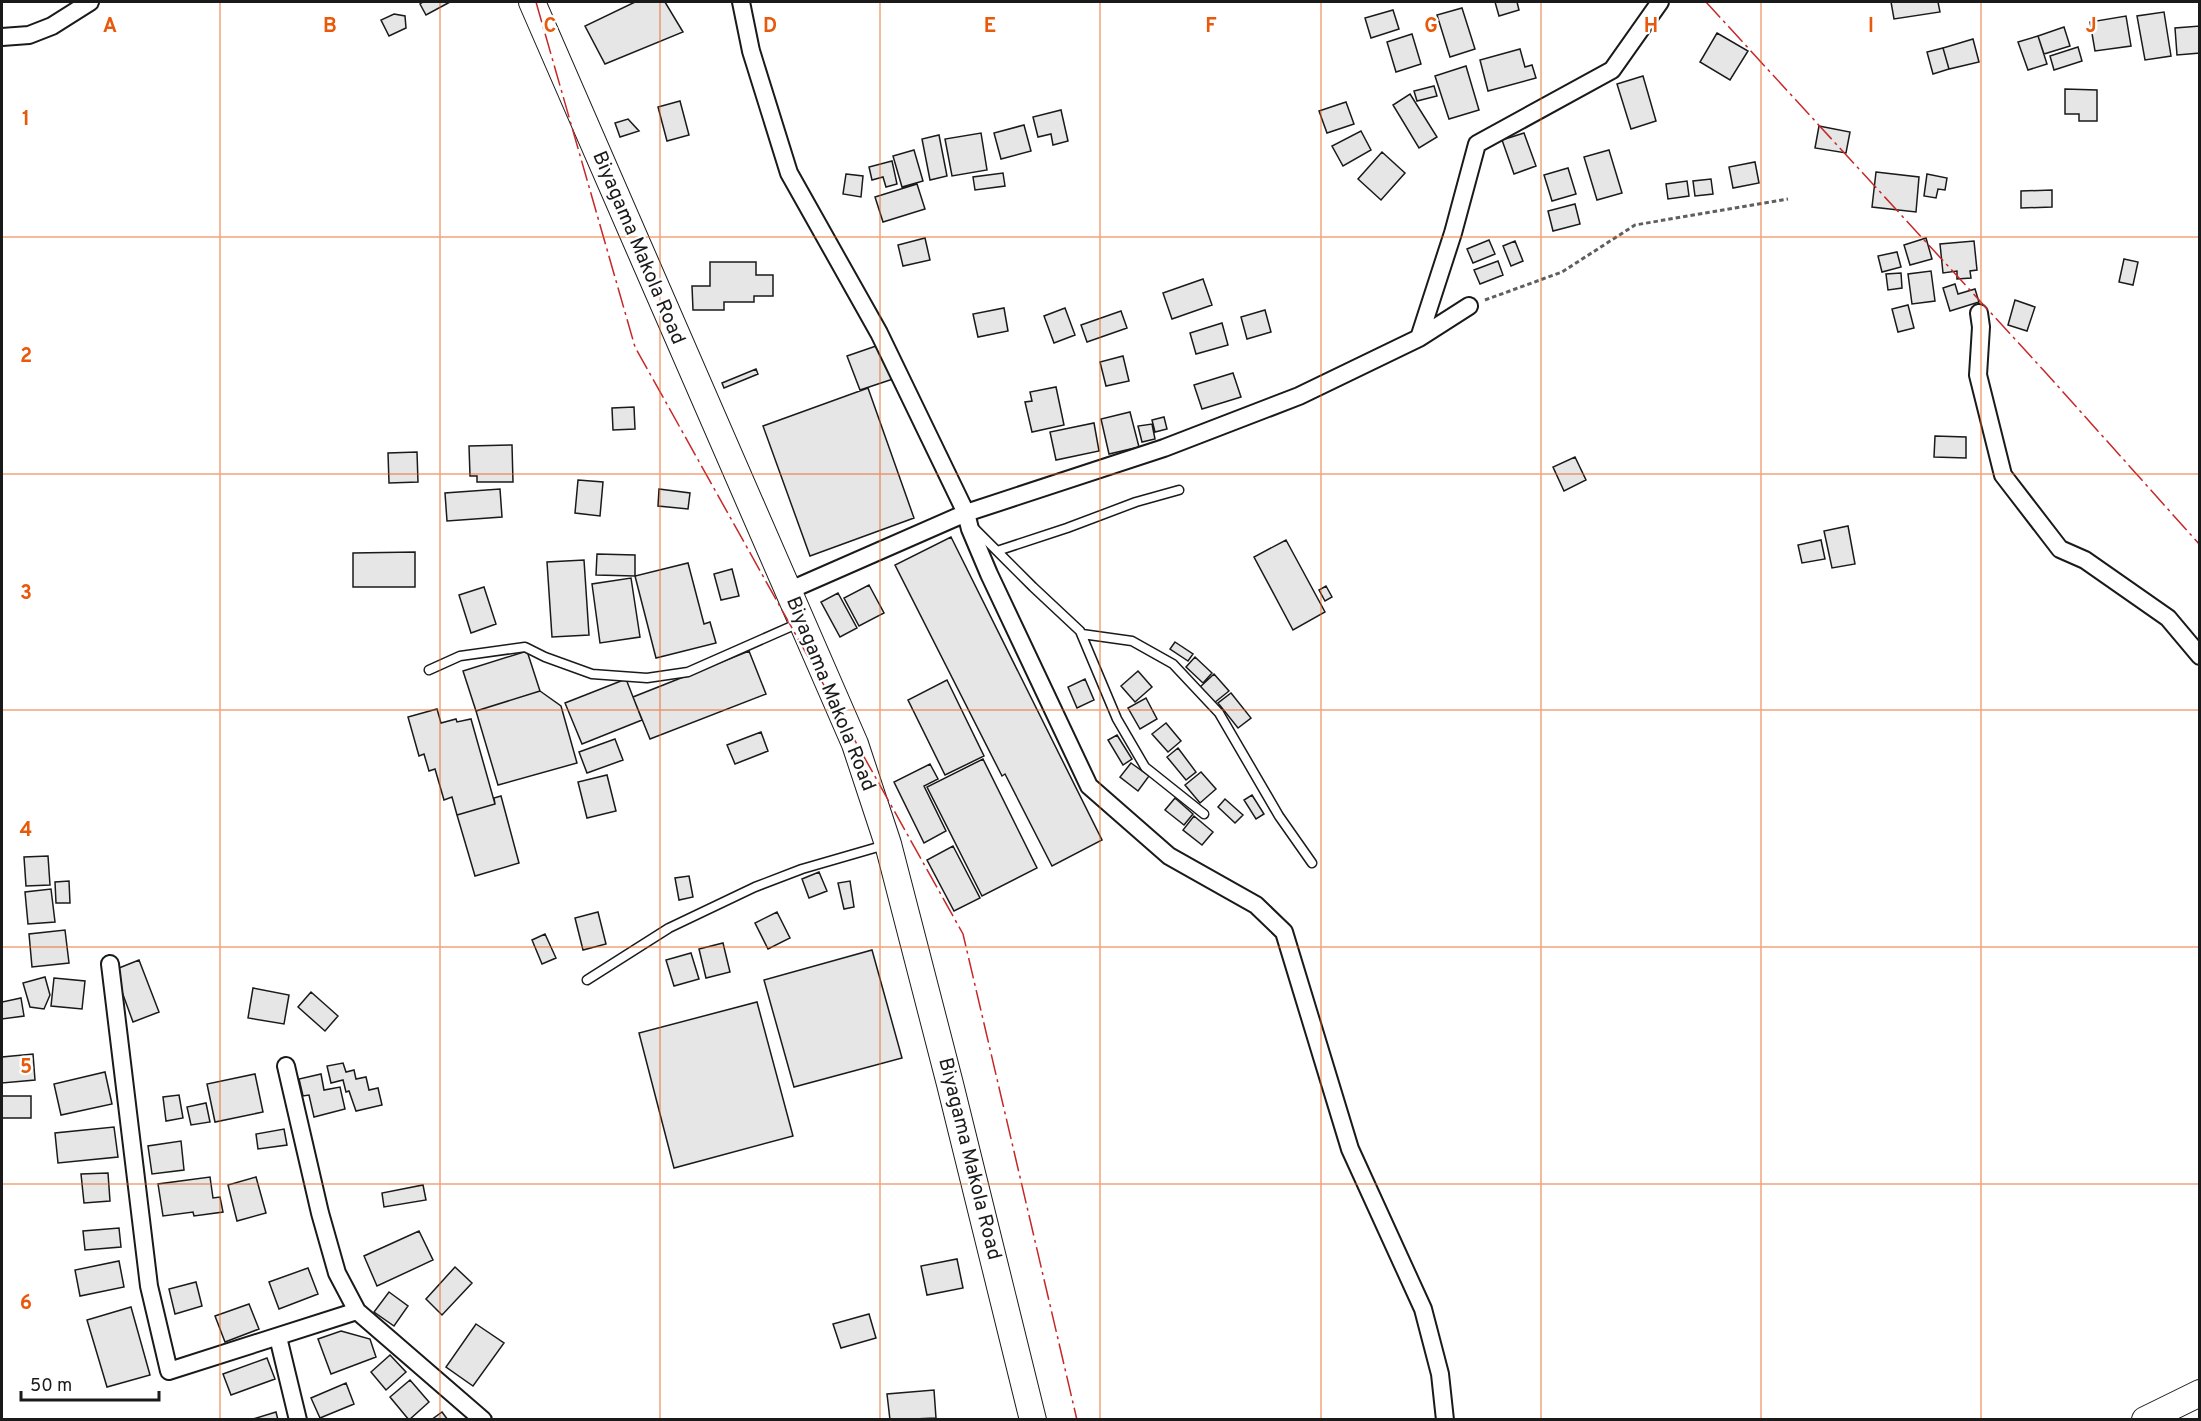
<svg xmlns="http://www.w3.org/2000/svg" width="2201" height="1421" font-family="Overpass,sans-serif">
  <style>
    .building { fill: #e6e6e6; stroke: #1a1a1a; stroke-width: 1.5 }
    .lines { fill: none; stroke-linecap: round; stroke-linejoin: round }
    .lane-casing { stroke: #1a1a1a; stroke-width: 11 }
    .street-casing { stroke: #1a1a1a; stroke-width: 20 }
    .primary-casing { stroke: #1a1a1a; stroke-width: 28 }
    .path { stroke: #5f5f5f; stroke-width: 3; stroke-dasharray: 4.5 3; stroke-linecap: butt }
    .lane { stroke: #fff; stroke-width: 8 }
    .street { stroke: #fff; stroke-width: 16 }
    .primary { stroke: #fff; stroke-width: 26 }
    .power { stroke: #c62828; stroke-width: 1.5; stroke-dasharray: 21 4.5 3 4.5; stroke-linecap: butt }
    .grid { fill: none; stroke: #e8590c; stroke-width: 1.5; stroke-opacity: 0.55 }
    .labels { text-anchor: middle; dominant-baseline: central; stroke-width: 4.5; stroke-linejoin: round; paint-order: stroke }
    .street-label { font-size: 20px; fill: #1a1a1a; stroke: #fff }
    .grid-label { font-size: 20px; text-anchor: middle; font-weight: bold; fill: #e8590c; stroke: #fff; stroke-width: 4.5; stroke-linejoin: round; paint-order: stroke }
  </style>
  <rect width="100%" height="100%" fill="#fff"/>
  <path class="building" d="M423,2H450L426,15L420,4Z
    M635,2H665L683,32L605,64L585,26Z
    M1495,2H1517L1519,10L1499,16Z
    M1891,2H1938L1940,12L1894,19Z
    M1462,8L1475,49L1450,57L1437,15Z
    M1393,10L1399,29L1371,38L1365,18Z
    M2164,12L2171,56L2145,60L2137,16Z
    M394,14L405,16L406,28L389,36L381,20Z
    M2126,16L2131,46L2095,51L2090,22Z
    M2200,26V53L2177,55L2175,28Z
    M2064,27L2070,46L2044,54L2038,36Z
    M1717,33L1748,51L1730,80L1700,62Z
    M1412,34L1421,64L1396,72L1387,42Z
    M2038,36L2047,64L2028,70L2018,42Z
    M1973,39L1979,62L1949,69L1943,48Z
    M2078,47L2082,61L2054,70L2050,56Z
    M1943,48L1949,69L1933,74L1927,52Z
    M1520,49L1525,67L1532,65L1536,78L1488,91L1480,60Z
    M1466,66L1479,110L1449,119L1435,76Z
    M1643,76L1656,121L1631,129L1617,84Z
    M1434,86L1437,96L1417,101L1414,91Z
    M2065,89L2097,90V121H2079V114H2065Z
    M1410,94L1437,137L1419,148L1393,105Z
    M680,101L689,135L667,141L658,107Z
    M1346,102L1354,124L1327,133L1319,111Z
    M1061,110L1068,141L1053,145L1051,134L1038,137L1033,117Z
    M628,119L639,131L620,137L615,123Z
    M1024,125L1031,151L1001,159L994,133Z
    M1819,126L1850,132L1846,153L1815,148Z
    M1361,131L1371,150L1343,166L1332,146Z
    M981,133L987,170L952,176L945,139Z
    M1524,133L1536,166L1514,174L1502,140Z
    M939,135L947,176L930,180L922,139Z
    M914,150L923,181L902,187L893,156Z
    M1609,150L1622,193L1597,200L1584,157Z
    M1382,152L1405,173L1381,200L1358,179Z
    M892,161L897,184L886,187L883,177L872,180L869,167Z
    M1755,162L1759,183L1733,188L1729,167Z
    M1568,168L1576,194L1552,201L1544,175Z
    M1876,172L1919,177L1916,212L1872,207Z
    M1003,173L1005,186L975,190L973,177Z
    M846,174L863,176L861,197L843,194Z
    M1927,174L1947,178L1945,190L1938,189L1936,198L1924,196Z
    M1711,179L1713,194L1695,196L1693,181Z
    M1687,181L1689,196L1668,199L1666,184Z
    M917,184L925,209L883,222L875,197Z
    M2052,190V207L2021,208V191Z
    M1575,204L1580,224L1553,231L1548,211Z
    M925,238L930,260L903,266L898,245Z
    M1926,238L1932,259L1910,265L1904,245Z
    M1489,240L1495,254L1473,263L1467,249Z
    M1515,241L1523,261L1511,266L1503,246Z
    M1974,241L1977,270L1970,271L1971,278L1957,279V271L1943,273L1940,244Z
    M1897,252L1901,267L1882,272L1878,256Z
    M2124,259L2138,262L2133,285L2119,282Z
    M1498,261L1503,275L1480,284L1474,270Z
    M710,262H756V275H773V296H754V302H724V310H693L692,286H710Z
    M1931,271L1935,301L1912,304L1908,274Z
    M1901,273L1902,288L1888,290L1886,274Z
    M1203,279L1212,305L1172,319L1163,293Z
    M1955,284L1958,294L1975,289L1979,302L1950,311L1943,288Z
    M2015,300L2035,307L2027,331L2008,325Z
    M1908,305L1914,328L1898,332L1892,309Z
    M1004,308L1008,331L978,337L973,314Z
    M1065,308L1075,335L1054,343L1044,316Z
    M1265,310L1271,332L1247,339L1241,317Z
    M1121,311L1127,328L1087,342L1081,325Z
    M1222,323L1228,345L1196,354L1190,333Z
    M879,345L893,379L860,390L847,356Z
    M1123,356L1129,381L1106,386L1100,362Z
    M756,369L758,374L724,388L722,383Z
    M1233,373L1241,397L1202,409L1194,385Z
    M1056,387L1064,425L1032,432L1025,402L1032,401L1030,392Z
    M868,388L914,518L810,556L763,426Z
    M634,407L635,429L613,430L612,408Z
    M1130,412L1139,447L1109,454L1101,419Z
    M1164,417L1167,429L1155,432L1152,420Z
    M1094,423L1099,451L1056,460L1050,432Z
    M1152,424L1155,439L1142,442L1138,426Z
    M1935,436L1966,437V458L1934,457Z
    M512,445L513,482H477V476H470L469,446Z
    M417,452L418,482L389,483L388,453Z
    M1575,457L1586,480L1564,491L1553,467Z
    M578,480L603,482L600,516L575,513Z
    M500,489L502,517L447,521L445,493Z
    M659,489L690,493L688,509L658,506Z
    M1848,526L1855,564L1832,568L1824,531Z
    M951,537L1102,840L1052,866L1005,774L1002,776L895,565Z
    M1286,540L1325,612L1293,630L1254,557Z
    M1821,540L1825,559L1802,563L1798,545Z
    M415,552V587H353V553Z
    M597,554L635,555V576L596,575Z
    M584,560L589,635L552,637L547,562Z
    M688,563L704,624L710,622L716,643L656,658L635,576Z
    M732,569L739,596L721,600L714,574Z
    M631,578L640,637L600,643L592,584Z
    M869,585L884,613L859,626L844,598Z
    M1326,586L1332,597L1325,601L1319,590Z
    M484,587L496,624L471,633L459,595Z
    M838,593L857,628L840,637L821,602Z
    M1175,642L1193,654L1188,661L1170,649Z
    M527,651L540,691L476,711L463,671Z
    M749,651L766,694L650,739L633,697Z
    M1195,657L1212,673L1203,683L1186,667Z
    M1138,671L1152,687L1135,702L1121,686Z
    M1214,674L1229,691L1214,703L1200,687Z
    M626,679L642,720L582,744L565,703Z
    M1085,679L1094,700L1077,708L1068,687Z
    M947,680L984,756L945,775L908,700Z
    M540,691L561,706L577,763L498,785L476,711Z
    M1231,693L1251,718L1238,728L1218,703Z
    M1146,698L1157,719L1140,729L1128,708Z
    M437,709L441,723L456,719L457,722L471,719L495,804L457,815L452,797L444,800L435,769L429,771L424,754L419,756L408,717Z
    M1166,723L1181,741L1168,752L1152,734Z
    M761,732L768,751L735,764L727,745Z
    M1117,735L1132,759L1123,765L1108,740Z
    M615,739L623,760L587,773L579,752Z
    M1178,748L1196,772L1186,780L1167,757Z
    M983,759L1037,868L982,896L927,787Z
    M1131,763L1149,776L1138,791L1120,777Z
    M930,764L938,779L924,786L946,831L924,843L894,782Z
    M1201,772L1216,789L1200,803L1185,785Z
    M607,775L616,811L587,818L578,782Z
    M1252,795L1264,814L1256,819L1244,800Z
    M501,796L519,863L475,876L457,815L495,804L494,798Z
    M1175,798L1193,814L1184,825L1165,810Z
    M1225,799L1243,815L1235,823L1218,807Z
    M1194,816L1213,832L1202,845L1183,830Z
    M953,846L980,898L954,911L927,860Z
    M48,856L50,885L26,886L24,857Z
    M819,872L827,891L809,898L802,879Z
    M689,876L693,897L679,900L675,878Z
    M69,881L70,903H56L55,882Z
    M850,881L854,907L844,909L838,883Z
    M51,889L55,922L28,924L25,892Z
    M598,912L606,944L583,950L575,918Z
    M777,912L790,938L768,949L755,923Z
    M65,930L69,963L32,967L29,934Z
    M545,934L556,958L542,964L532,940Z
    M723,943L730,972L706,978L699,949Z
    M872,950L902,1058L794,1087L764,980Z
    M691,953L699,979L674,986L666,960Z
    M139,960L159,1012L133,1022L114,970Z
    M45,977L50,995L44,1009L30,1007L23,983Z
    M54,978L85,981L82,1009L51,1006Z
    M253,988L289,995L284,1024L248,1018Z
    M311,992L338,1016L325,1031L298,1007Z
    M21,998L24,1016L2,1019V1002Z
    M757,1002L793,1136L674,1168L639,1033Z
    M33,1054L35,1080L2,1083V1057Z
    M343,1063L346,1072L354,1070L356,1079L366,1077L369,1090L378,1088L382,1105L356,1111L349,1091L346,1092L343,1080L331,1083L327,1066Z
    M105,1072L112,1104L61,1115L54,1084Z
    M255,1074L263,1112L215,1122L207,1084Z
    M321,1074L324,1090L340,1087L345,1109L314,1117L309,1095L303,1096L299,1079Z
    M179,1095L183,1118L166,1121L163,1097Z
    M2,1096H31V1118H2Z
    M206,1103L210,1122L191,1125L187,1107Z
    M114,1127L118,1157L58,1163L55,1133Z
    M284,1129L287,1145L258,1149L256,1134Z
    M181,1141L184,1170L152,1174L148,1146Z
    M108,1173L110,1201L84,1203L81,1174Z
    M210,1177L213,1198L220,1197L223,1212L194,1216L193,1212L163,1216L158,1184Z
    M256,1177L266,1213L237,1221L228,1185Z
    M423,1185L426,1200L384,1207L382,1193Z
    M119,1228L121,1247L85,1250L83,1231Z
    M419,1231L433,1260L377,1286L364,1256Z
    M957,1259L963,1288L927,1295L921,1266Z
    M119,1261L124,1287L80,1296L75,1270Z
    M455,1267L472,1283L442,1315L426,1299Z
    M308,1268L318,1294L279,1309L269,1282Z
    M196,1282L202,1306L175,1314L169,1289Z
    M389,1292L408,1306L394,1326L374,1312Z
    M249,1304L259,1329L225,1342L215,1316Z
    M131,1307L150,1375L107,1387L87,1320Z
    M869,1314L876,1338L841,1348L833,1324Z
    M476,1324L504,1343L473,1386L446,1367Z
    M341,1331L370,1339L376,1357L331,1374L318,1339Z
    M390,1355L406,1372L386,1390L371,1372Z
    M267,1358L275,1379L231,1395L223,1374Z
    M410,1380L429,1402L409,1420L390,1397Z
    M346,1383L354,1404L320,1418L311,1398Z
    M934,1390L936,1418L890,1420L887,1394Z
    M276,1412L278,1420H250Z
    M442,1412L448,1420H431Z"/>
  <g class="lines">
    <g class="lane-casing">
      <path id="lane" d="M975,529L1033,587L1080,631L1117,719L1145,767L1204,814
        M997,551L1067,528L1136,502L1179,490
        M1082,634L1132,641L1173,664L1219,713L1279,816L1312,863
        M429,670L460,656L525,647L545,657L592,674L647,678L688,672L799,623
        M587,980L669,928L755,887L802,869L885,845"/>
    </g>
    <g class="street-casing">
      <path id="street" d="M741,2L751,51L789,173L879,333L966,513L970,529L989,574L1089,786L1169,856L1256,905L1284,932L1350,1149L1423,1309L1440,1374L1445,1420
        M2,37L29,35L52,26L90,2
        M1979,313L1981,327L1978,375L2003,475L2060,549L2085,560L2168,618L2200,656
        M1419,338L1453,233L1477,144L1612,70L1660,2
        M788,591L966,513L1164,448L1299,396L1419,338L1469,306
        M110,964L149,1286L169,1371L357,1311L483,1420
        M286,1066L320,1213L337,1273L357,1311
        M278,1337L298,1420"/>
    </g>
    <g class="primary-casing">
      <path id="primary" d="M532,2L855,744L888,844L950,1084L1033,1420
        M2145,1420L2200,1393"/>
    </g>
    <path class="path" d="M1485,300L1562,272L1635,225L1788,199"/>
    <use href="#lane" class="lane"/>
    <use href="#street" class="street"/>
    <use href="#primary" class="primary"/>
    <path class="power" d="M536,2L635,347L963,934L1077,1420
      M1706,2L2046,373L2200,545"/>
  </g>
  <path class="grid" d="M220,2V1420M440,2V1420M660,2V1420M880,2V1420M1100,2V1420M1321,2V1420M1541,2V1420M1761,2V1420M1981,2V1420M2,237H2200M2,474H2200M2,710H2200M2,947H2200M2,1184H2200"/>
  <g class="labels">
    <g class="street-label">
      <text transform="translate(638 248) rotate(67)">Biyagama Makola Road</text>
      <text transform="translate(830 694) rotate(68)">Biyagama Makola Road</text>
      <text transform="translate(969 1159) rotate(76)">Biyagama Makola Road</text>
    </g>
  </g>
  <g class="grid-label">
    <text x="110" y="32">A</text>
    <text x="330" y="32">B</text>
    <text x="550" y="32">C</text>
    <text x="770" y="32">D</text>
    <text x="990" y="32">E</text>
    <text x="1211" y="32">F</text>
    <text x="1431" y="32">G</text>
    <text x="1651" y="32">H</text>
    <text x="1871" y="32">I</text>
    <text x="2091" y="32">J</text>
    <text x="26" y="125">1</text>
    <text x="26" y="362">2</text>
    <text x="26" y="599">3</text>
    <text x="26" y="836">4</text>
    <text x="26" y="1073">5</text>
    <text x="26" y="1309">6</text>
  </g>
  <rect width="2201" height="1421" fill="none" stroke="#1a1a1a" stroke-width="6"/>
  <path d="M21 1391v9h138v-9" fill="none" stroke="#1a1a1a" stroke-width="3"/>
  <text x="30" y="1391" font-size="18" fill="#1a1a1a" stroke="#ffffff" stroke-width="4.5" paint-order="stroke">50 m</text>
</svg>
